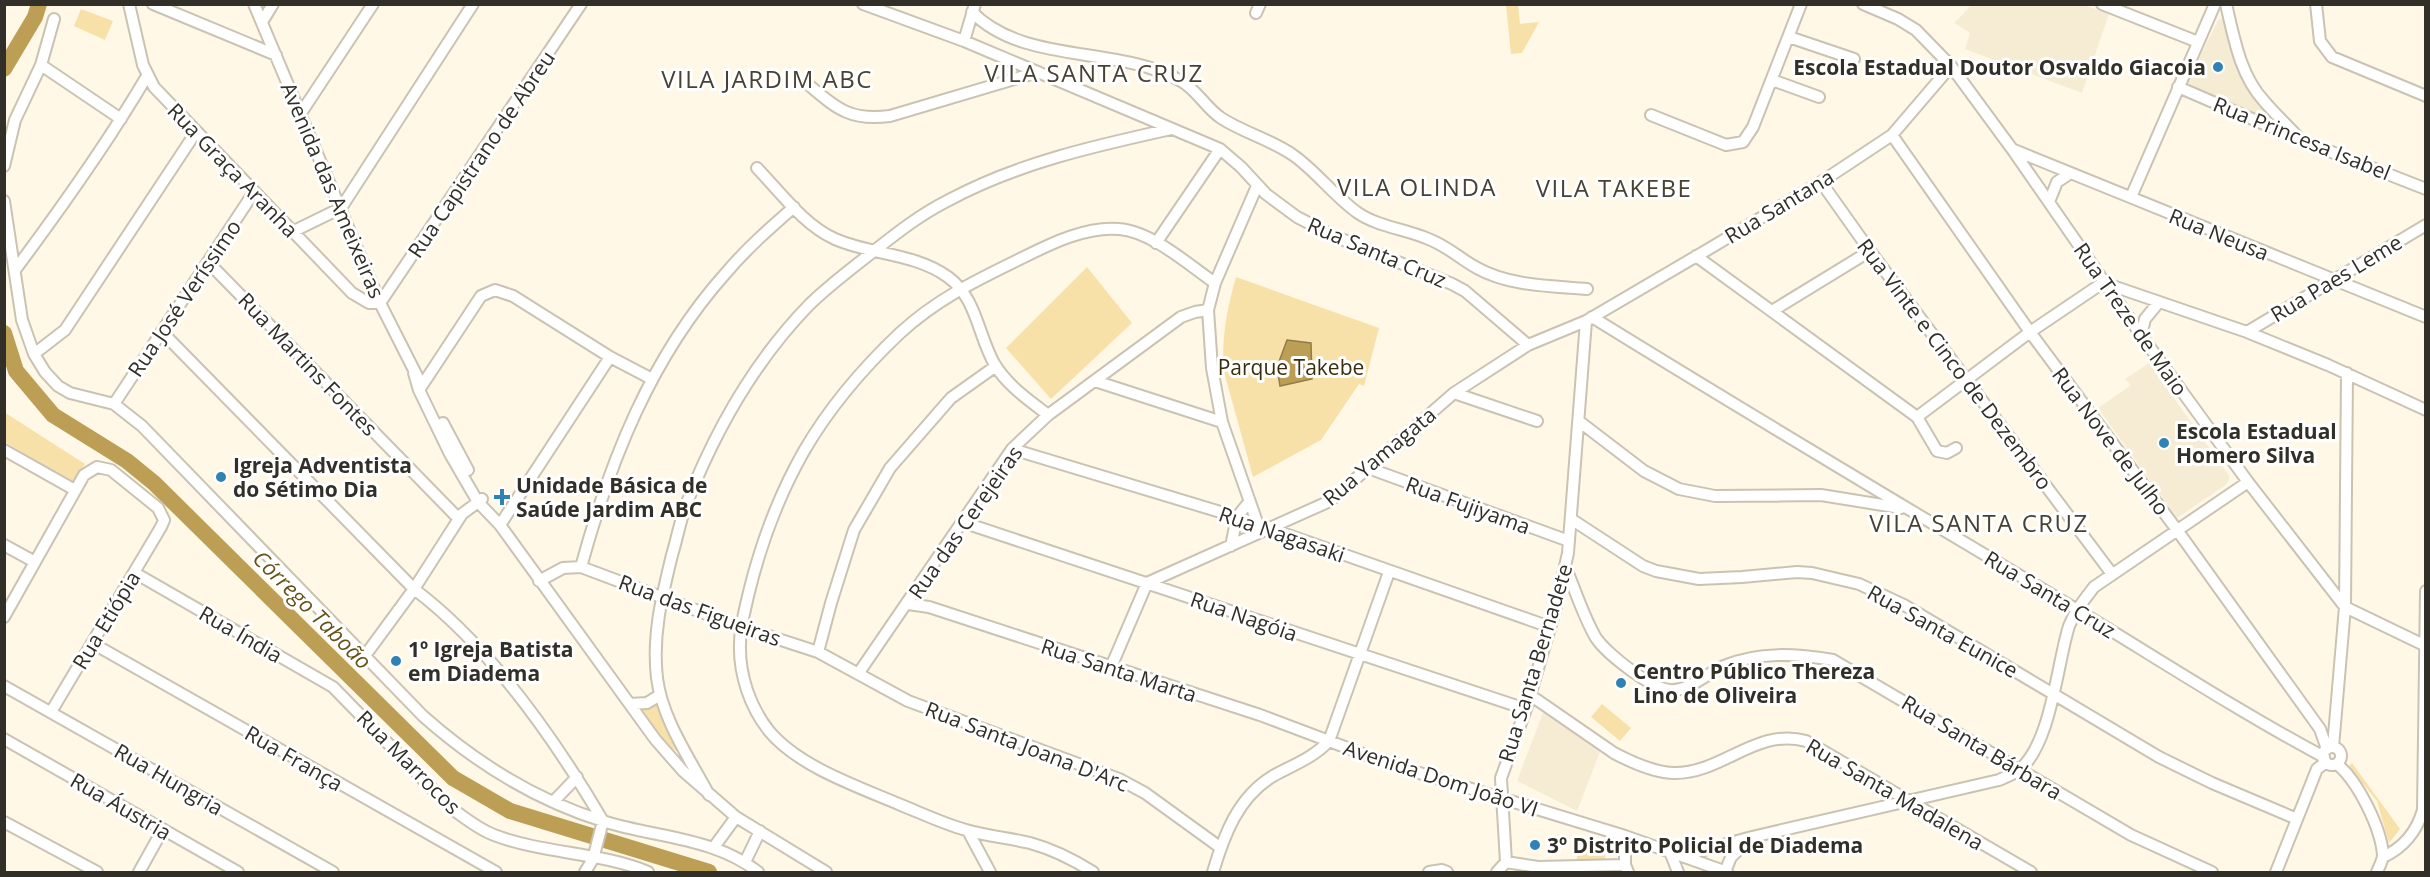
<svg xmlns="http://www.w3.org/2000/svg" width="2430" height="877" font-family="'Open Sans',sans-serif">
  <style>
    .built { fill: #f6ecd4 }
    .green { fill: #f8e1a9 }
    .water { fill: #bc9f55; stroke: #927d48; stroke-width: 1.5 }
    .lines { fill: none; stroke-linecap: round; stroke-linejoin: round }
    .river { stroke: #bc9f55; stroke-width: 16 }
    .minor-casing { stroke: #cac3b3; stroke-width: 14 }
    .minor { stroke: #fff; stroke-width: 10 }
    .poi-dot { fill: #2f82b3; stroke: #fff; stroke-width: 2 }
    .labels { text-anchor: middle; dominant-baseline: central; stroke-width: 6; stroke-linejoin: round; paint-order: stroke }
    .poi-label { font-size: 21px; font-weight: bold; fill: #312f28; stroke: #fff; text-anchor: start }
    .street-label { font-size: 21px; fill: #312f28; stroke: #fff }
    .park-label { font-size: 21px; fill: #3a2d0c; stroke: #fff }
    .water-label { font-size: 22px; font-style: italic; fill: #655118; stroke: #fff }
    .quarter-label { font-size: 24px; letter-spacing: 1.5px; fill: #484235; stroke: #fff }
  </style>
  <rect width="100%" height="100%" fill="#fff8e7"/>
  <path class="built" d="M1970,5H2084L2109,14L2082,93L1965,49L1970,33L1954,23L1967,10Z
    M2224,18L2226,19L2231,51L2258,103L2283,127L2187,83L2218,20Z
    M2149,363L2230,477L2227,484L2177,518L2098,408L2131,385L2125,379Z
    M1544,710L1600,752L1577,811L1517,781Z"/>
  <path class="green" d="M1506,5H1518L1520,24L1539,22L1522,53L1511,54Z
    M81,9L113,21L105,40L74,26Z
    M1087,267L1132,323L1051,399L1006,348Z
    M1236,277L1379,328L1364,386L1359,384L1321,440L1253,477L1224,372C1221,338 1227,309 1236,277Z
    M4,412L85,464L73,483L5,442Z
    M660,699L677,752L659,736L636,707L655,705Z
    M1602,704L1631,728L1620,741L1591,717Z
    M2352,763L2400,829L2389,843L2377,801L2349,766Z
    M1577,840L1604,851L1606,860H1577Z"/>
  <path class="water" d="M1287,340L1311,343L1312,379L1280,386L1277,367Z"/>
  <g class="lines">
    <path class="river" d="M4,69L35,17L39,4
      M4,333L16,371L53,415L127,461L154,483L453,778L510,811L709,872"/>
    <g class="minor-casing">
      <path id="minor" d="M129,4L143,65L154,87L352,293L369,303H380
        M153,4L276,55
        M254,4L380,303L418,378
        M863,4L964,41L1220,149L1241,167L1266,194L1297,217L1334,236L1452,284L1465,291L1528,345
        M1863,4L1898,19L1916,30L1951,66L2012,149L2141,335L2248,482L2345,607L2426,646
        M2102,4L2198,42
        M2226,4C2234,38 2240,75 2264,101C2274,113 2286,124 2297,136
        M2316,4L2320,41L2332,57L2426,96
        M972,12C1024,65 1118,45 1181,81C1197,90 1206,108 1221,118C1244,133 1270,139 1293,155C1316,171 1334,196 1358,213C1377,226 1404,229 1426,238C1448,246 1457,257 1477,268C1509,286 1551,286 1587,289
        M1256,13L1260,4
        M262,22L273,4
        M1789,37L1854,59
        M964,41L975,4
        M41,65L54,19
        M1772,80L1819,97
        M810,86C838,110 852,121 890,116L1038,72
        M2178,87L2301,140L2426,189
        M301,113L373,4
        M1651,115L1726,145L1743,142L1753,127L1801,4
        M1892,135L2030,332L2177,530L2320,729L2327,749
        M2014,150L2426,317
        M4,166L15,120L41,65L121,119
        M757,168C781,193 804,225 835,239C871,255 915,253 948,277C977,298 978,336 995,365C1008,386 1029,400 1048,415
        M1821,182L1870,251L2112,574
        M1257,186L1215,283L1208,310L1212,368L1222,422L1258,525
        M2131,197L2215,4
        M4,201L22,320L34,354L45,372L58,386L70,393L114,404L142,426L423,716C476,763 535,800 603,821C655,838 714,837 758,872
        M2049,202L2057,182L2069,174
        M292,232L341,208L473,4
        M1156,243L1220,149
        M1696,256L1917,417L1937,451L1947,453L1956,448
        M208,262L458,518
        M15,270C62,207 107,144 147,76
        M2104,283L2247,332L2328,365L2426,410
        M380,303L581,4
        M1772,311L1870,251
        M1592,317C1752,416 1913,512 2074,608C2157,658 2238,711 2324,757
        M162,332L414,589C491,647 554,738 603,821L593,859L585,872
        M2247,332L2426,225
        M2141,335L2145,319L2159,302
        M34,354L65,330L196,132
        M414,373L419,390L450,454L478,502L500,525L655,739L683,771L736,817L826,872
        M1095,381L1222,422
        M419,390L481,296L495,290L513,296L610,357L652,379
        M1454,393L1537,421
        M114,404L254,192
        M1917,417L2030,332L2104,282
        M1580,422L1644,471L1679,489L1715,496L1821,495L1901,508
        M443,423L468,470
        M1012,449L1237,517L1550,627
        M4,450L75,490
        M1368,468L1569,541
        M1571,519L1643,566L1656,571L1699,579L1742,577L1797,572L1812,573L1859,584L1904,605L2159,757L2212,783L2297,819
        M962,522L1526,709
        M500,525L610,357
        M4,545L35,562
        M1231,546L1237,517L1249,502
        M1565,566C1575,589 1583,616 1596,638C1607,654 1655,693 1675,690C1692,688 1708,673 1724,666C1759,651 1797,654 1833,660L2131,835L2212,872
        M581,567C610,461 651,357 725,274C746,249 770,228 794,207
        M135,573L333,687L451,808C465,818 478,829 494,835C544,854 600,852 648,872
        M539,581L563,568L581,567L741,627L818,652L908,701L1119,779L1145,793L1221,848
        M908,604L929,607L1260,715L1390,764L1625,836L1727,872
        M4,617L84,475L97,467L111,470L158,508L164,520L161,527L51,712
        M92,643L496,872
        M818,652L831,603L854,530L890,468L951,398L996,366
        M364,657L414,589L462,514L482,499
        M1111,667L1147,583L1330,501L1454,393L1528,345L1586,321L1707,250L1821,182L1892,135L1951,66
        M858,674L1012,449L1048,415L1181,317L1195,312L1208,310
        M4,686L333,872
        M1530,695L1614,753C1631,762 1655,773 1675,773C1723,773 1757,727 1806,741L2031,872
        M630,704L647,703L660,695
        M4,739L238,872
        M2333,747L2345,607L2347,373
        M2323 756a9 9 0 1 1 18 0a9 9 0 1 1-18 0Z
        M2337,764C2358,781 2381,828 2383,855C2383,860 2379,867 2377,872
        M709,795C690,759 662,719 657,678C652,635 662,596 672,555C677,539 680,521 686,505C714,433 754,362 808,306C828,286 851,269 874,251C898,232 921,214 949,200C1018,163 1094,146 1171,129
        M553,802L577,777
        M4,822L97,872
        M968,831L990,872
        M1625,836V865L1628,872
        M714,847L736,817
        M1670,852L1678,872
        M1682,856L1752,837L1999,780C2005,777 2014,774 2019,770C2051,745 2057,664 2069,626C2075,611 2084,600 2094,587L2248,482
        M2383,857C2403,848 2417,831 2423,810L2426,591
        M745,862L760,831
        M1506,862L1501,778L1526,709L1555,611L1568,553L1586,321
        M1506,862L1538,867L1625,865
        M139,872L163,829
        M1093,872C1074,860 1052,849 1030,843C1009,838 987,836 966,830C944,824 923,814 901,805C859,787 799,767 769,731C750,707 739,675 740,644C740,626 745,610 749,592C761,543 779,495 804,451C829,408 864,367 900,333C938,298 979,279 1024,257C1052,243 1087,226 1119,229C1151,231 1189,265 1215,283
        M1213,872C1224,835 1238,797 1273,776C1293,765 1313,758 1329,741L1389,572
        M1429,872L1442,870L1447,872
        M1497,872L1506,862
        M1725,872L1731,857L1750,839
        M2276,872L2317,769L2326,762"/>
    </g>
    <use href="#minor" class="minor"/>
  </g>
  <g class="poi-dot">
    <circle cx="2218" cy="67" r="6"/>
    <circle cx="2164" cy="443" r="6"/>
    <circle cx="221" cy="477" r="6"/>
    <path d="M499 488h6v6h6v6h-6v6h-6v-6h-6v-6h6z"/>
    <circle cx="396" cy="661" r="6"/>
    <circle cx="1621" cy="683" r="6"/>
    <circle cx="1535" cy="845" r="6"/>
  </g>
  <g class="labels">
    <g class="poi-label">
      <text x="2206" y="67" text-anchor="end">Escola Estadual Doutor Osvaldo Giacoia</text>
      <text x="2176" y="431">Escola Estadual<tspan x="2176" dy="24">Homero Silva</tspan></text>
      <text x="233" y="465">Igreja Adventista<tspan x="233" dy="24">do Sétimo Dia</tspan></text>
      <text x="516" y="485">Unidade Básica de<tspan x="516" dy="24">Saúde Jardim ABC</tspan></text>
      <text x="408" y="649">1º Igreja Batista<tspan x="408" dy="24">em Diadema</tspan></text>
      <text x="1633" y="671">Centro Público Thereza<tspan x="1633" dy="24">Lino de Oliveira</tspan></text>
      <text x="1547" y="845">3º Distrito Policial de Diadema</text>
    </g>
    <g class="street-label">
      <text transform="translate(2302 138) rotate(22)">Rua Princesa Isabel</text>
      <text transform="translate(481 154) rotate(-56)">Rua Capistrano de Abreu</text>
      <text transform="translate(233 170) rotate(46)">Rua Graça Aranha</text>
      <text transform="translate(333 190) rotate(67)">Avenida das Ameixeiras</text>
      <text transform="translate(1779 206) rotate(-31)">Rua Santana</text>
      <text transform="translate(2219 234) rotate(22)">Rua Neusa</text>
      <text transform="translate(1377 252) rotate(23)">Rua Santa Cruz</text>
      <text transform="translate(2336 278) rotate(-31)">Rua Paes Leme</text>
      <text transform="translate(184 298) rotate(-56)">Rua José Veríssimo</text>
      <text transform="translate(2131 319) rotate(55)">Rua Treze de Maio</text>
      <text transform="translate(308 364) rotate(46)">Rua Martins Fontes</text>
      <text transform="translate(1955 364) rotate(53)">Rua Vinte e Cinco de Dezembro</text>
      <text transform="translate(2111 441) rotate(53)">Rua Nove de Julho</text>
      <text transform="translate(1379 456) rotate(-40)">Rua Yamagata</text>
      <text transform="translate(1468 505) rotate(20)">Rua Fujiyama</text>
      <text transform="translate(965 522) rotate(-55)">Rua das Cerejeiras</text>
      <text transform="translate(1282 534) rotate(19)">Rua Nagasaki</text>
      <text transform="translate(2050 594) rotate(31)">Rua Santa Cruz</text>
      <text transform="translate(700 610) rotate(20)">Rua das Figueiras</text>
      <text transform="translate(1244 616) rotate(19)">Rua Nagóia</text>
      <text transform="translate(106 620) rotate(-59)">Rua Etiópia</text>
      <text transform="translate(1943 631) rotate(29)">Rua Santa Eunice</text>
      <text transform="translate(241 634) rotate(30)">Rua Índia</text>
      <text transform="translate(1535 663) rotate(-73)">Rua Santa Bernadete</text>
      <text transform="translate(1119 670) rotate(18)">Rua Santa Marta</text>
      <text transform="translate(1027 746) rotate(21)">Rua Santa Joana D'Arc</text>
      <text transform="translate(1982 747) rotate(31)">Rua Santa Bárbara</text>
      <text transform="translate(294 758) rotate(30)">Rua França</text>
      <text transform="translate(409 762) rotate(45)">Rua Marrocos</text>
      <text transform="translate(1441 778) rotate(18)">Avenida Dom João VI</text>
      <text transform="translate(169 779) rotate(30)">Rua Hungria</text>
      <text transform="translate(1895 794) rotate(30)">Rua Santa Madalena</text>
      <text transform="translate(121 806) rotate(30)">Rua Áustria</text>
    </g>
    <g class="park-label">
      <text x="1291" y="367">Parque Takebe</text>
    </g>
    <g class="water-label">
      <text transform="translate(313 609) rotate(45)">Córrego Taboão</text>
    </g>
    <g class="quarter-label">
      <text x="1094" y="72">VILA SANTA CRUZ</text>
      <text x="767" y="78">VILA JARDIM ABC</text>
      <text x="1417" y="186">VILA OLINDA</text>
      <text x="1614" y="187">VILA TAKEBE</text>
      <text x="1979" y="522">VILA SANTA CRUZ</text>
    </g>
  </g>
  <rect width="2430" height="877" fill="none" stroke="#312f28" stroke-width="12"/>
</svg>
